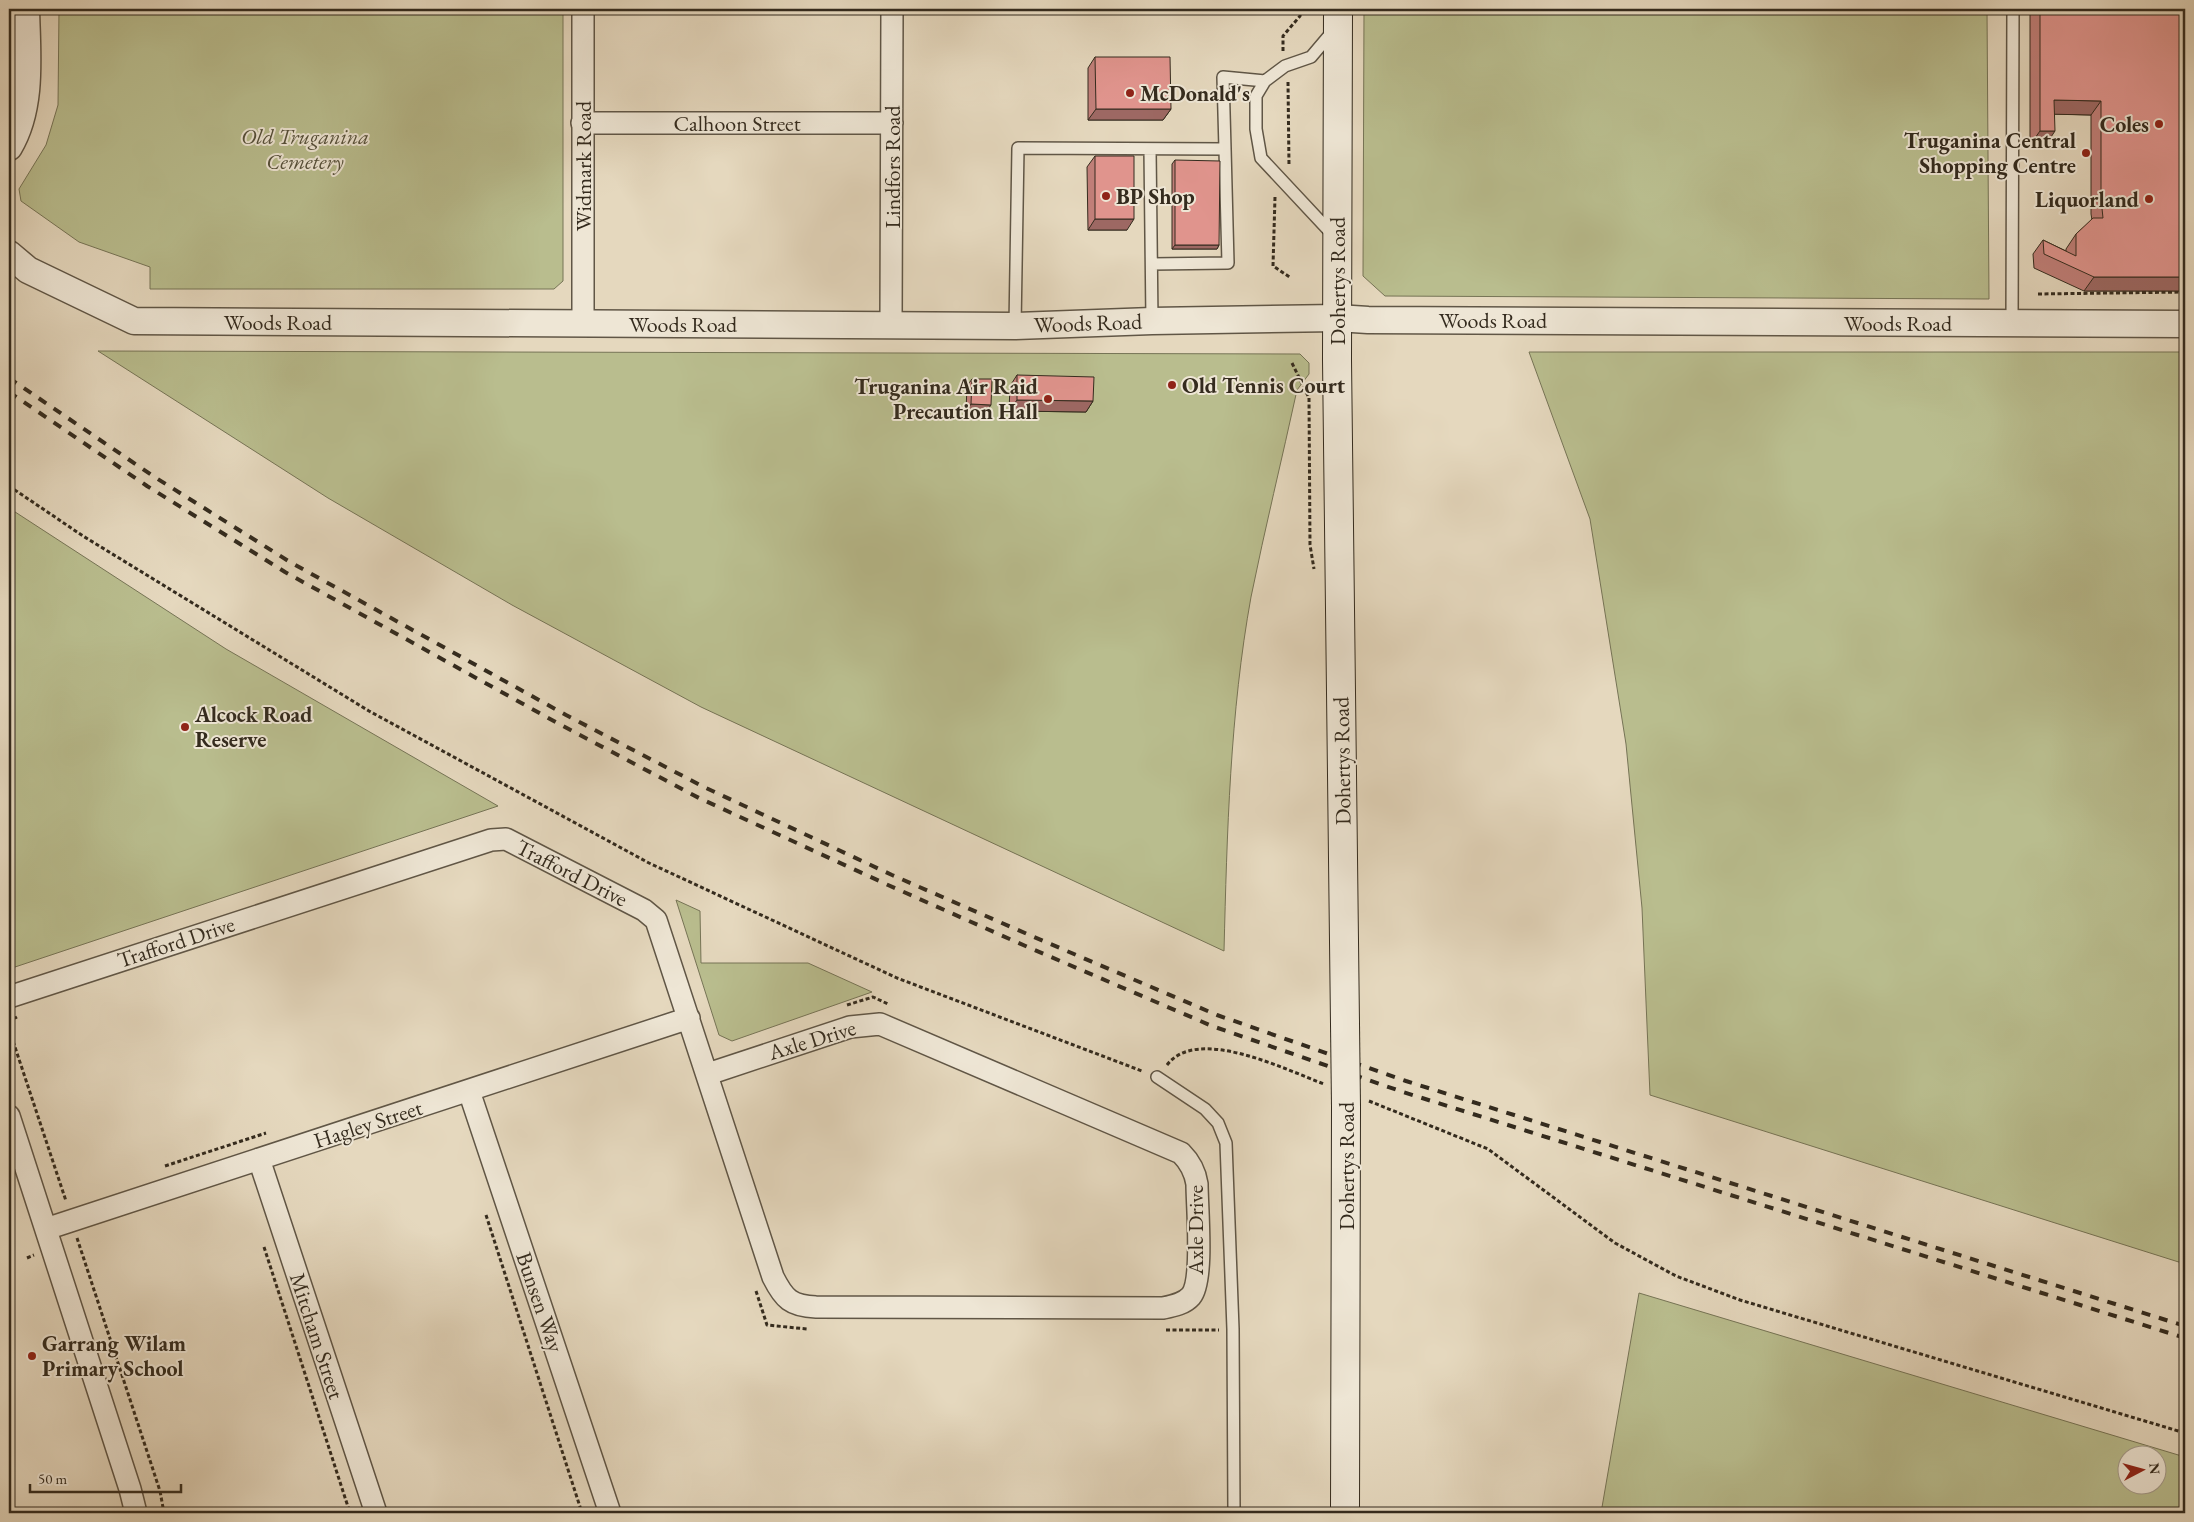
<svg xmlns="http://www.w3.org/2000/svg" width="2194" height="1522" font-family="'EB Garamond',serif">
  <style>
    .green { fill: #b9bd8e; stroke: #767456; fill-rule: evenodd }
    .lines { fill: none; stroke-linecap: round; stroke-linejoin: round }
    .service-casing { stroke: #605646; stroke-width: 14 }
    .minor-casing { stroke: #605646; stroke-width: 24 }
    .tertiary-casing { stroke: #605646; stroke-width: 29 }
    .secondary-casing { stroke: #342b1e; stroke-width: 30 }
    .path { stroke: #342b1e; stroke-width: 3; stroke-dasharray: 4 2.5; stroke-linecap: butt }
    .service { stroke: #eee6d5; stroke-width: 11 }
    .minor { stroke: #eee6d5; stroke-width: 21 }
    .tertiary { stroke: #eee6d5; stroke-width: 26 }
    .secondary { stroke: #eee6d5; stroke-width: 28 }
    .rail { stroke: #342b1e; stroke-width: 4; stroke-dasharray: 9 9; stroke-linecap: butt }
    .secondary-bridge-casing { stroke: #342b1e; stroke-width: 30; stroke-linecap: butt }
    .secondary-bridge { stroke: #eee6d5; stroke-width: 28 }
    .wall { fill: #c17f79; stroke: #342b1e }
    .shaded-wall { fill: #9d6863; stroke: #342b1e }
    .building { fill: #e0948d; stroke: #342b1e }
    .poi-dot { fill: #8f2418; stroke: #eee6d5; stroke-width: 2 }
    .labels { text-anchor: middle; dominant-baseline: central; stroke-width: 4; stroke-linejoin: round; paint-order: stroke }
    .poi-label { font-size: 22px; font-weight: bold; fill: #342b1e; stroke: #eee6d5; text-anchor: start }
    .street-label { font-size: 22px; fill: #342b1e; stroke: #eee6d5 }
    .park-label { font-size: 22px; font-style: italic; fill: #55503a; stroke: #eee6d5 }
  </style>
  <rect width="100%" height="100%" fill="#e5d8be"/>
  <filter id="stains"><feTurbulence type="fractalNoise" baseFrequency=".004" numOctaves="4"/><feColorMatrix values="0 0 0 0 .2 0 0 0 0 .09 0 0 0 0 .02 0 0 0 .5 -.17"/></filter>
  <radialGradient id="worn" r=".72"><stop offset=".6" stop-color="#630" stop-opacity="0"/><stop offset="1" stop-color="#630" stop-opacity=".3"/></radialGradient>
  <path class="green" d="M59,9H563V281L554,289H150V267L79,242L21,201L19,189L46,145L58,105Z
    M1364,9H1987L1989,299L1385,296L1363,276Z
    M98,351L1300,354L1309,363V374L1297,390C1282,459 1265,528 1251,597C1230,713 1227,833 1224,951L701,707L512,605L328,498Z
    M1529,352H2185V1264L1650,1095L1642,908L1626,744L1590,519Z
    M9,508L226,649L498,806L9,969Z
    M676,900L700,911L701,963H808L872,992L732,1041L719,1035Z
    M1639,1293L2185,1457V1506L2183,1513H1601ZM2126,1454H2156V1484H2126Z"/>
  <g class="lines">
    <g class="service-casing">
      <path id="service" d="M1150,149L1152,321
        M1333,235L1261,158L1256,129V96L1265,81L1285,66L1311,57L1333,31
        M1152,264L1228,263L1225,149
        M2012,323L2013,9
        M1015,326L1018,148L1225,149L1223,77L1265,81
        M1157,1077L1205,1109L1218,1123L1226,1143L1233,1329L1234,1513"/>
    </g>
    <g class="minor-casing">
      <path id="minor" d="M583,9V324
        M582,123H892
        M891,326L892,9
        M9,997L491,840L506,839L644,910L656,920L773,1277C784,1299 791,1306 816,1307L1163,1308C1173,1306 1184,1304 1191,1296C1204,1280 1197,1207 1197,1184C1195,1171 1190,1162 1181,1153L880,1024L850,1027L708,1074
        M469,1091L610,1513
        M9,1116L130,1489L136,1513
        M259,1159L376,1513
        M46,1229L689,1018"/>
    </g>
    <g class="tertiary-casing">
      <path id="tertiary" d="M9,147C33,107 27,54 26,9
        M9,254L28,270L134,321L1015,326L1152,321L1337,318L1368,320L2185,324"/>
    </g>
    <g class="secondary-casing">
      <path id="secondary" d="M1338,9L1337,360L1345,1024
        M1345,1513L1346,1107"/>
    </g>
    <path class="path" d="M1283,51V36L1300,16L1301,9
      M1288,82L1289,166
      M1275,197L1273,266L1291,278
      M2038,294L2185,292
      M1292,363L1309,398L1310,545L1314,569
      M9,486L83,536L369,711L649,863L897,978L1142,1071
      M847,1005L873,997L888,1004
      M9,1021L17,1017
      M9,1029L66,1201
      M1167,1065C1197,1025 1286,1070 1324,1084
      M1369,1101L1488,1149L1615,1243L1676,1276L1740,1300L2185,1433
      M165,1166L266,1133
      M486,1215L582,1513
      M77,1238L160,1491L164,1513
      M264,1247L350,1513
      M27,1258L34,1255
      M756,1291L767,1325L807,1329
      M1166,1330H1219"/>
    <use href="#service" class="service"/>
    <use href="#minor" class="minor"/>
    <use href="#tertiary" class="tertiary"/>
    <use href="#secondary" class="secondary"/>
    <path class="rail" d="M9,378L153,476L290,562L566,715L704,787L892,875L1034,937L1217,1015L1406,1081L2185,1326
      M9,392L147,486L285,572L561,725L699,798L888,885L1030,948L1212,1026L1403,1092L2185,1338"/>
    <g class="secondary-bridge-casing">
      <path id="secondary-bridge" d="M1345,1024L1346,1107"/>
    </g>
    <use href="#secondary-bridge" class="secondary-bridge"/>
  </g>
  <path class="wall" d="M2031,9H2185V291H2084L2034,268L2033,254L2043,240L2066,251V249L2076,234L2092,220L2091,214V115L2054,114L2045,146L2030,145V11Z
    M1095,57L1171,109L1163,120H1088V68Z
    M1095,156L1127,230H1088L1087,167Z
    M1175,160L1219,245L1217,249H1172V164Z
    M1017,375L1093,401L1086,412L1009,411L1010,386Z
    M972,379L986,412L966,411L967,386Z"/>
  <path class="shaded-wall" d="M2054,100L2101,101L2091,115L2044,114Z
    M1096,109H1171L1163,120H1088Z
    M2040,131H2055L2045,146L2030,145Z
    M1095,219H1134L1127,230H1088Z
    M1175,245H1219L1217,249H1172Z
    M2094,277H2185V291H2084Z
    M1017,400L1093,401L1086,412L1009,411Z
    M971,404L991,405L986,412L966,411Z"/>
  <path class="building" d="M2040,9H2185V277H2094L2044,254L2043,240L2076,256V234L2093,218H2103L2101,199V101L2054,100L2055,131H2040Z
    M1095,57H1170L1171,109H1096Z
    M1095,156H1134V219H1095Z
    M1175,160L1220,161L1219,245H1175Z
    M1017,375L1094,377L1093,401L1017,400Z
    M972,379H992L991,405L971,404Z"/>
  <g class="poi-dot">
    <circle cx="1130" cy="93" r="5"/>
    <circle cx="2159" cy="124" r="5"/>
    <circle cx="2086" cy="153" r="5"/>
    <circle cx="1106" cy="196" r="5"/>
    <circle cx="2149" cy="199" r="5"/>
    <circle cx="1172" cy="385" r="5"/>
    <circle cx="1048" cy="399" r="5"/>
    <circle cx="185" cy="727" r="5"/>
    <circle cx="32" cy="1356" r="5"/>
  </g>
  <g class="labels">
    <g class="poi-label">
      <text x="1140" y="93">McDonald's</text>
      <text x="2149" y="124" text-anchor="end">Coles</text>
      <text x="2076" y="140" text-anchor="end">Truganina Central<tspan x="2076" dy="25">Shopping Centre</tspan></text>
      <text x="1116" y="196">BP Shop</text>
      <text x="2139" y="199" text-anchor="end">Liquorland</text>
      <text x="1182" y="385">Old Tennis Court</text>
      <text x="1038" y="386" text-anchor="end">Truganina Air Raid<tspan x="1038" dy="25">Precaution Hall</tspan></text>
      <text x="195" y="714">Alcock Road<tspan x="195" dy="25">Reserve</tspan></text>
      <text x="42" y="1343">Garrang Wilam<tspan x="42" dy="25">Primary School</tspan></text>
    </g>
    <g class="street-label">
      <text x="737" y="123">Calhoon Street</text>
      <text transform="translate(583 166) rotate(-90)">Widmark Road</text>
      <text transform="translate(892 167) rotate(-90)">Lindfors Road</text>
      <text transform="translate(1337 281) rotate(-90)">Dohertys Road</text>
      <text x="1493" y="320">Woods Road</text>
      <text x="278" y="322">Woods Road</text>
      <text transform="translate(1088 323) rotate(-2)">Woods Road</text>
      <text x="1898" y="323">Woods Road</text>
      <text x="683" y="324">Woods Road</text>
      <text transform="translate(1342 761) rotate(-91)">Dohertys Road</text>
      <text transform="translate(572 873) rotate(27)">Trafford Drive</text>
      <text transform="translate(176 942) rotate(-18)">Trafford Drive</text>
      <text transform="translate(812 1040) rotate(-17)">Axle Drive</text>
      <text transform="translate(368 1124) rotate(-18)">Hagley Street</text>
      <text transform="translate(1346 1166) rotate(-90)">Dohertys Road</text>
      <text transform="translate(1195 1230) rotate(-90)">Axle Drive</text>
      <text transform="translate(540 1302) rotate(71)">Bunsen Way</text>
      <text transform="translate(317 1336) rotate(72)">Mitcham Street</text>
    </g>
    <g class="park-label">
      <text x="305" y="136">Old Truganina<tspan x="305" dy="25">Cemetery</tspan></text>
    </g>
  </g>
  <rect width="2194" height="1522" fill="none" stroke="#e5d8be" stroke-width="30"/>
  <rect x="10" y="10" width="2174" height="1502" fill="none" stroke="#342b1e" stroke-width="2.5"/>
  <rect x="15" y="15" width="2164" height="1492" fill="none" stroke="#342b1e"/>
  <g transform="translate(2142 1470) rotate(84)"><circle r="24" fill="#eee6d5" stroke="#a49b8c"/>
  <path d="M0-4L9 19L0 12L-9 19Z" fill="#8f2418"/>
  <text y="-8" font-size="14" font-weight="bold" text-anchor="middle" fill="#342b1e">N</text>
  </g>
  <path d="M30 1484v8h151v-8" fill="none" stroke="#342b1e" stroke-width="2.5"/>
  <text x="38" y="1484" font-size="15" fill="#342b1e" stroke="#eee6d5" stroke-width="4" paint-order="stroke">50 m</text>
  <rect width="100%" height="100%" filter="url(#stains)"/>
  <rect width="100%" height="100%" fill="url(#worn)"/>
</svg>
